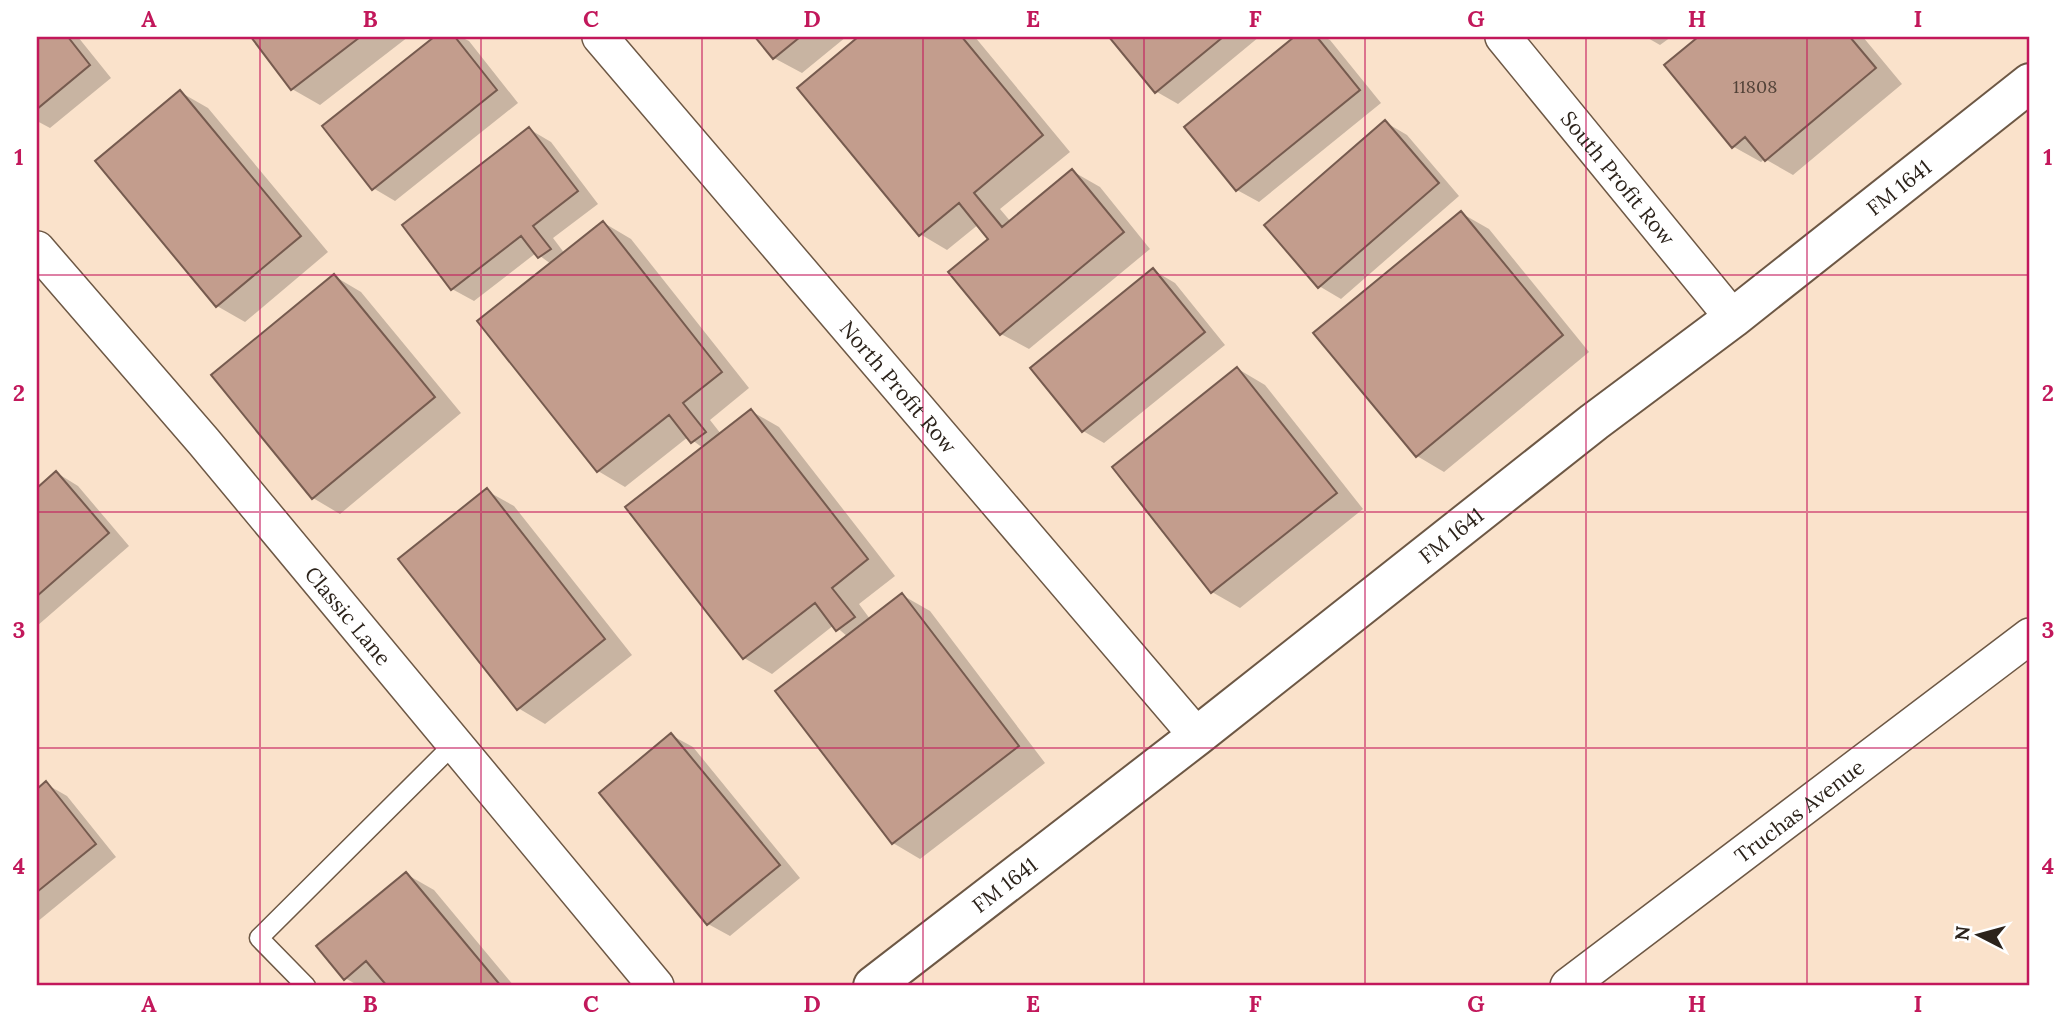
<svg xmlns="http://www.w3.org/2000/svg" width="2067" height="1023" font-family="Lora,serif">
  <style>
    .shadow { fill: #0003 }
    .building { fill: #c39d8d; stroke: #765b4f; stroke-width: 2 }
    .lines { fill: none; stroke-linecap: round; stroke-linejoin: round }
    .service-casing { stroke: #6d5845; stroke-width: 21 }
    .minor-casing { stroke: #6d5845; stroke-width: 38 }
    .secondary-casing { stroke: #6d5845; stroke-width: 42 }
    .service { stroke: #fff; stroke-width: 18 }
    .minor { stroke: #fff; stroke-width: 35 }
    .secondary { stroke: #fff; stroke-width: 38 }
    .grid { fill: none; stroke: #c2185b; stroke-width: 2; stroke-opacity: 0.55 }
    .labels { text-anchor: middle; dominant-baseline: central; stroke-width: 7; stroke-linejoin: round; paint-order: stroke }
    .number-label { font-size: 18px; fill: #524238 }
    .street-label { font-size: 21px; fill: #2c231b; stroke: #fff }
    .neatline { fill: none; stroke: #c2185b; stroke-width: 2.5 }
    .grid-label { font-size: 23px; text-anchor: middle; font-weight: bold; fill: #c2185b }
  </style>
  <rect width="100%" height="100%" fill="#fae2cb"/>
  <path class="shadow" d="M37,37H78L111,78L50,128L37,121Z
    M253,37H408L320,105L292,89Z
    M437,37H461L469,41L518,103L395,201L373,188L324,126Z
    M757,37H846L802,73L774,58Z
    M861,37H975L1070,152L1000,209L1011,222L1072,171L1100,187L1150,249L1029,349L1001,334L991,239L979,224L947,250L920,234L799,88Z
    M1111,37H1259L1178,104L1157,92Z
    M1297,37H1324L1330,40L1381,103L1259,202L1237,190L1186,127Z
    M1646,37H1671L1660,45Z
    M1701,37H1863L1902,84L1793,175L1765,159L1761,162L1734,147L1667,66Z
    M180,92L208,108L328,252L245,322L217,306Z
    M1385,122L1407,135L1459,196L1341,299L1319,286Z
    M529,129L551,142L598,204L553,238L565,254L604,223L631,239L749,388L710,420L721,434L751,411L779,427L895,576L859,604L870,619L902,595L930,611L1045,763L920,859L893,843L848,637L834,625L772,674L744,658L628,508L703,448L688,437L625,487L598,471L551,264L536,253L474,301L452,289Z
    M1461,213L1489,229L1589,352L1444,472L1417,456Z
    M1153,270L1175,283L1225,345L1104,443L1083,431Z
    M334,276L361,292L461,413L340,514L313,498Z
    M1238,369L1265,385L1363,509L1240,608L1212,592Z
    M57,473L78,486L129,546L37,626V490Z
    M487,491L514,506L632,655L545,724L518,708Z
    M671,735L693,747L800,878L730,936L708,924Z
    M46,784L67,796L116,857L37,922V791Z
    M406,874L434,890L514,986H390L387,983L382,986H359L345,978Z"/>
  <path class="building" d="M37,37H68L90,65L37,109Z
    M251,37H360L291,90Z
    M434,37H455L497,90L372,190L322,126Z
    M755,37H800L773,59Z
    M858,37H962L1043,135L974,193L1002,227L1072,169L1124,232L1000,335L948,272L988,239L959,203L919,236L797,88Z
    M1109,37H1223L1155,93Z
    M1294,37H1317L1360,90L1236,191L1184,127Z
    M1698,37H1850L1876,68L1765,161L1745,137L1732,148L1664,65Z
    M180,90L301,236L216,307L95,161Z
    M1385,120L1439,183L1318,288L1264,225Z
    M529,127L578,191L533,226L551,249L538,258L521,236L451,290L402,225Z
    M1461,211L1563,335L1416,457L1313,333Z
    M603,221L722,372L683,403L706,432L691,443L669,415L597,472L477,321Z
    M1153,268L1205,332L1082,432L1030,368Z
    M334,274L435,397L312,499L211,375Z
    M1237,367L1337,493L1211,593L1112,467Z
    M751,409L868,559L832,588L855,617L836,631L815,603L743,659L625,507Z
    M56,471L109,533L37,596V488Z
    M487,488L605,639L517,710L398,559Z
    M902,593L1019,746L892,844L775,691Z
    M671,733L780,865L707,925L599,793Z
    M46,781L96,844L37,892V789Z
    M406,872L501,986H387L366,961L344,980L316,946Z"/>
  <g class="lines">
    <g class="service-casing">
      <path id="service" d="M306,986L259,938L454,744"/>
    </g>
    <g class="minor-casing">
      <g id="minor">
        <path id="s1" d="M600,37L1197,736"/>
        <path id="s2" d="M1503,37L1733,318"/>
        <path id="s3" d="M37,249L204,442L656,986"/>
        <path id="s4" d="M1568,986L2030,636"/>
      </g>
    </g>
    <g class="secondary-casing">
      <g id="secondary">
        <path id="s5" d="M873,986L1197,736L1594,422L1733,318L2030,83"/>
      </g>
    </g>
    <use href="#service" class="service"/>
    <use href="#minor" class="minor"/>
    <use href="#secondary" class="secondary"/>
  </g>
  <path class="grid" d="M260,37V986M481,37V986M702,37V986M923,37V986M1144,37V986M1365,37V986M1586,37V986M1807,37V986M37,275H2030M37,512H2030M37,748H2030"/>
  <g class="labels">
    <g class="number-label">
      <text x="1755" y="86">11808</text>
    </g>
    <g class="street-label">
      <text stroke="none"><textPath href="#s2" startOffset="182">South Profit Row</textPath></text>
      <text stroke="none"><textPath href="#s5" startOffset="1300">FM 1641</textPath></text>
      <text stroke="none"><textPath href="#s1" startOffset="460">North Profit Row</textPath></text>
      <text stroke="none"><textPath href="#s5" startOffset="733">FM 1641</textPath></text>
      <text stroke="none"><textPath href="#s3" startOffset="481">Classic Lane</textPath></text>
      <text stroke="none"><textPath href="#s4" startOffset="290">Truchas Avenue</textPath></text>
      <text stroke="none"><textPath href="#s5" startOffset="166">FM 1641</textPath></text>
    </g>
  </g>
  <rect width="2067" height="1023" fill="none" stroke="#ffffff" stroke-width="77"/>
  <g transform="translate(1979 935) rotate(276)" stroke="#ffffff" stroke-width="5" paint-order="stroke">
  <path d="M0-5L12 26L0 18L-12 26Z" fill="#2c231b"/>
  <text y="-10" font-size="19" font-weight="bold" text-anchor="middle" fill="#2c231b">N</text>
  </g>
  <rect x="38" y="38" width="1990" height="946" class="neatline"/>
  <g class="grid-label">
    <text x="149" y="27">A</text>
    <text x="370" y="27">B</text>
    <text x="591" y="27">C</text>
    <text x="812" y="27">D</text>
    <text x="1033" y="27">E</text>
    <text x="1255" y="27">F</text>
    <text x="1476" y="27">G</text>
    <text x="1697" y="27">H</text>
    <text x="1918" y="27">I</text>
    <text x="19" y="165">1</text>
    <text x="2048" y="165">1</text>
    <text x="19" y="401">2</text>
    <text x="2048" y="401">2</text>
    <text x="19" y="638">3</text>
    <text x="2048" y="638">3</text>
    <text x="19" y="874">4</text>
    <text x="2048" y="874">4</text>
    <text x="149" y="1012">A</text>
    <text x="370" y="1012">B</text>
    <text x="591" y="1012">C</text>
    <text x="812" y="1012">D</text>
    <text x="1033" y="1012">E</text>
    <text x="1255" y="1012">F</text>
    <text x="1476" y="1012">G</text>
    <text x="1697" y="1012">H</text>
    <text x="1918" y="1012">I</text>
  </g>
</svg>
